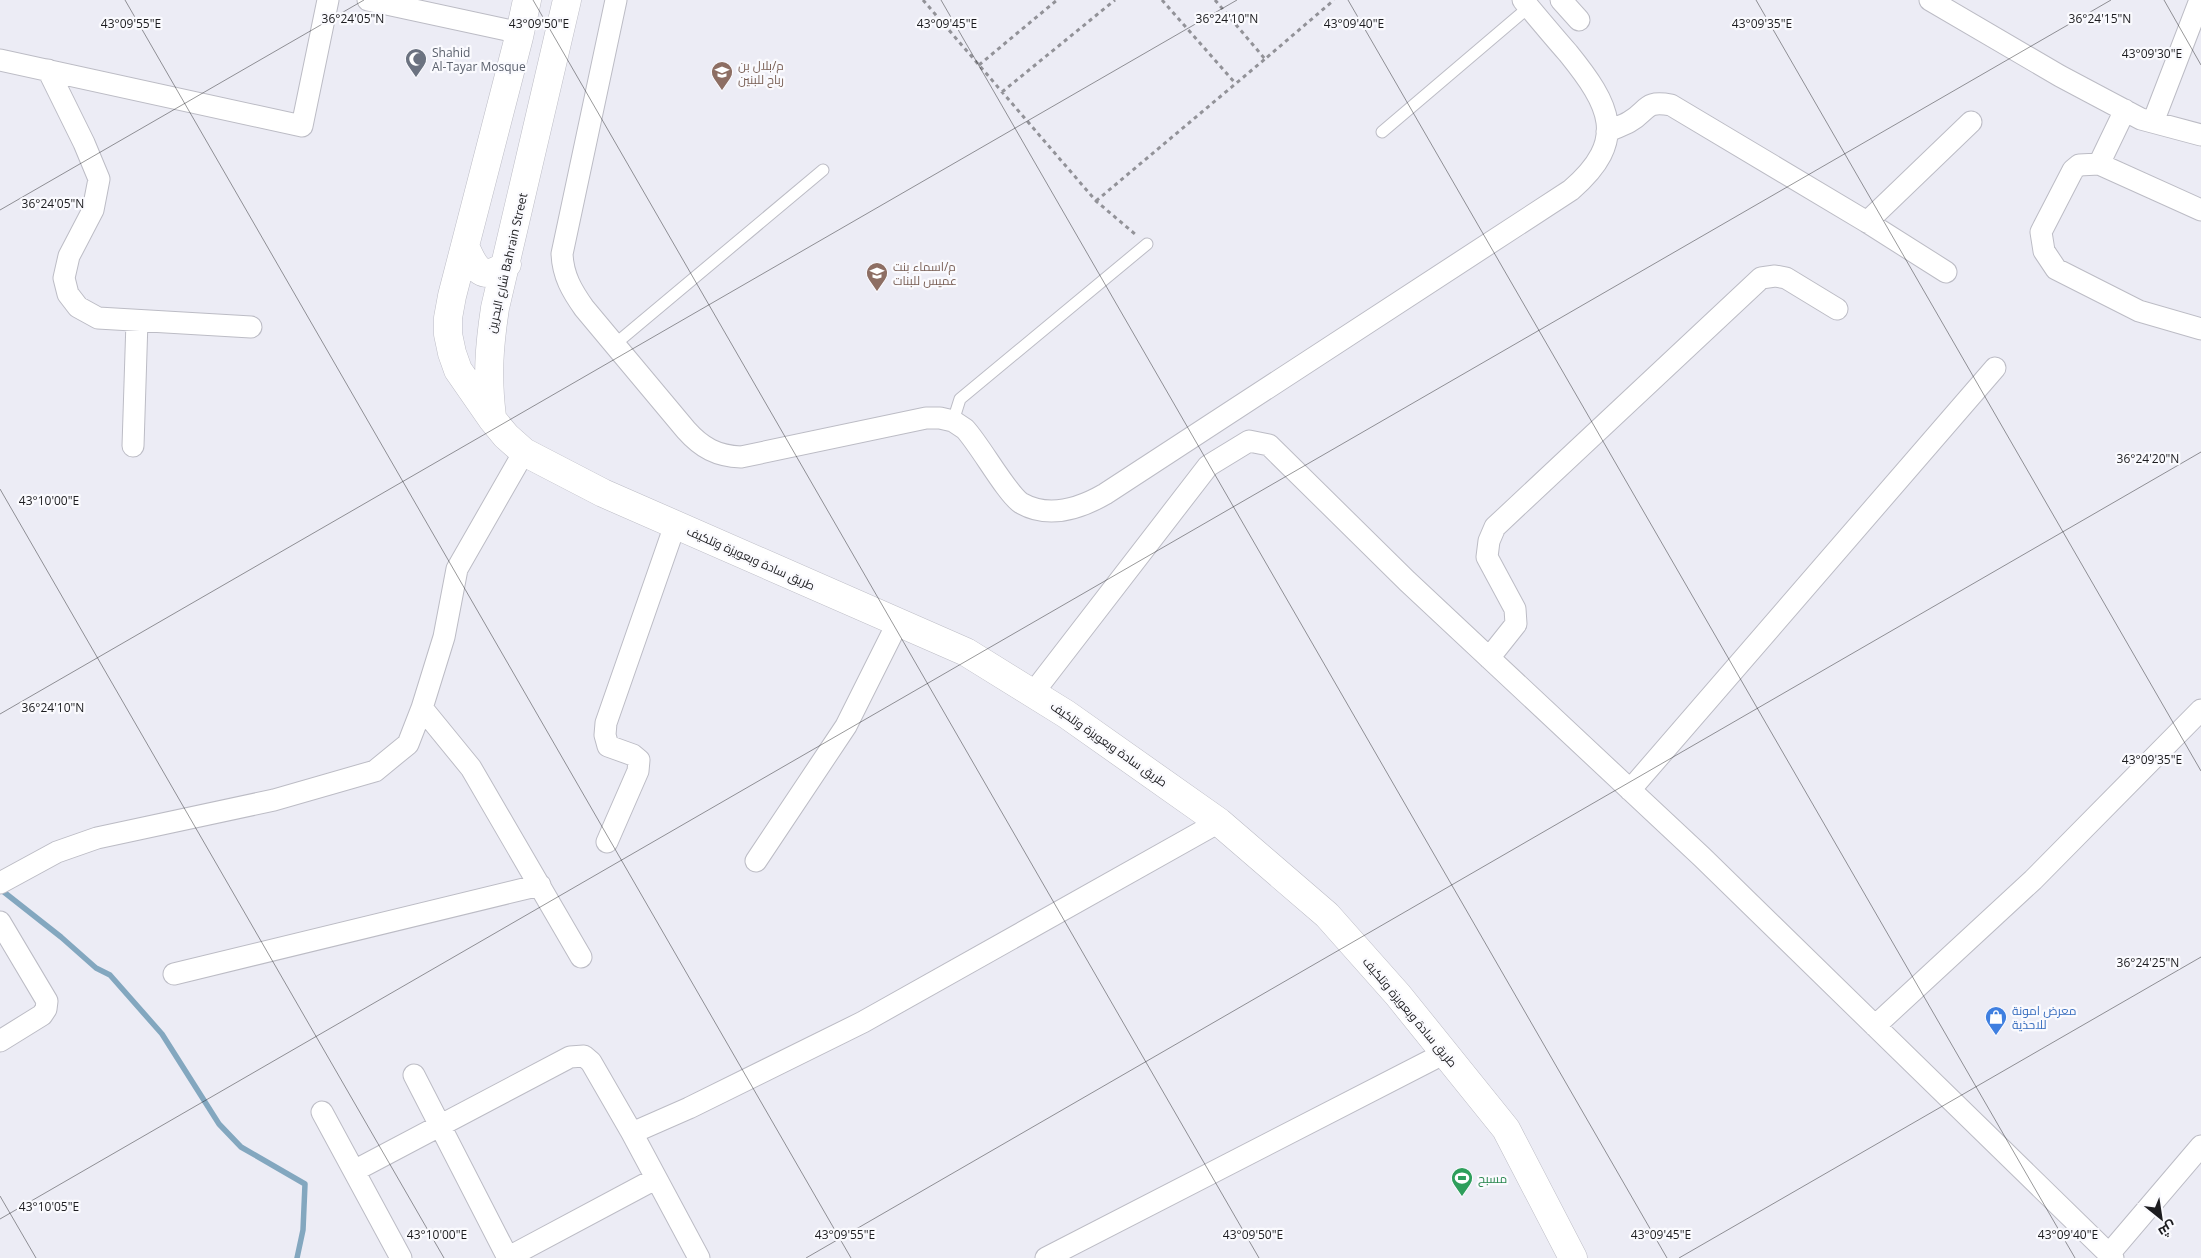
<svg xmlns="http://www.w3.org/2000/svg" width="2201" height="1258" font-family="'Open Sans',Cairo,sans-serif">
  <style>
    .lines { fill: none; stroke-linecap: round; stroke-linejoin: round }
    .stream { stroke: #83a7bf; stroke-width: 5.5 }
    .lane-casing { stroke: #bcbcc5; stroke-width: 13 }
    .street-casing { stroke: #bcbcc5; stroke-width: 23 }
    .secondary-casing { stroke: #bcbcc5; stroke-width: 29 }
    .path { stroke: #929298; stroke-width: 3; stroke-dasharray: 4 4; stroke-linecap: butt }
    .lane { stroke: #fff; stroke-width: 11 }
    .street { stroke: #fff; stroke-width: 21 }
    .secondary { stroke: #fff; stroke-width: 28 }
    .ticks { fill: none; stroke: #1c1c1f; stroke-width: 1; stroke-opacity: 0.45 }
    .labels { text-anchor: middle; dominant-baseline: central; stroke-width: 4.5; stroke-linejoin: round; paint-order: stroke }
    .worship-label { font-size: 12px; fill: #5b616d; stroke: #fafafe; text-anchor: start }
    .education-label { font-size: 12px; fill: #785e54; stroke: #fafafe; text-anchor: start }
    .street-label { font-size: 12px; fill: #1c1c1f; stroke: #fafafe }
    .shop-label { font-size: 12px; fill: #366cbe; stroke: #fafafe; text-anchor: start }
    .leisure-label { font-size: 12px; fill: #27864d; stroke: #fafafe; text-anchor: start }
    .ticks-label { font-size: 12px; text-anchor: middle; fill: #1c1c1f; stroke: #fafafe; stroke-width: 4.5; stroke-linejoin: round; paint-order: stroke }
  </style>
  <rect width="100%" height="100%" fill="#ececf5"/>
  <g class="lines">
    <path class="stream" d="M0,889L61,937L96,968L110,975L162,1034L219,1124L241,1147L305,1184L303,1230L297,1258"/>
    <g class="lane-casing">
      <path id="lane" d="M1382,132L1529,7
        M614,345L823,170
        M953,421L960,399L1147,244"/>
    </g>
    <g class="street-casing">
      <path id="street" d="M368,0L507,30L519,37
        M616,0L562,254C563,276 572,291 584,308L686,430C702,448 717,456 741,457L926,418H940L953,421L965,429C980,445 1007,494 1021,503C1049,519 1079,509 1105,494L1571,190C1629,140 1610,105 1568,53C1553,36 1538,18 1523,0
        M1561,0L1579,20
        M1930,0L2060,76L2141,119L2201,135
        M0,60L302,126L328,0
        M48,70L84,143L99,179L93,210L69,256L64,278L68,294L78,307L98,318L251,327
        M2153,122L2200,0
        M1607,132C1614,128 1622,126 1629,122C1649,111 1643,100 1671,105L1867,222L1946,272
        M2099,164L2125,110
        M2201,210L2099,164L2079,165L2073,170L2041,232L2044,251L2056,269L2139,311L2201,329
        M1867,222L1971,122
        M133,446L137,321
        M1489,658L1516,624L1515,609L1487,557L1489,541L1495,527L1761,278L1775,276L1786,278L1837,309
        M1033,693L1208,466L1249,441L1269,445L1407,581L1702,857L2113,1258
        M422,708L471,768L581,957
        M1630,790L1995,368
        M607,842L638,771L639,760L633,755L608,746L605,735L606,723L675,525
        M756,861L846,726L898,622
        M0,883L57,852L97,838L274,800L375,771L408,744L422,708L444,637L457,569L524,452
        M0,922L47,1001L46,1009L42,1015L0,1041
        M174,974L540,885
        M1875,1026L2033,880L2201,710
        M414,1075L508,1258
        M322,1112L401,1258
        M354,1171L570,1057L584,1056L591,1062L632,1133
        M2109,1254L2201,1146
        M507,1258L655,1179
        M699,1258L632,1133L689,1108L863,1022L1219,822
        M1046,1258L1445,1053"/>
    </g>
    <g class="secondary-casing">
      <path id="secondary" d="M527,0L519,37L452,296L448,318V334L452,353L458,370L492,419L506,436L524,452L603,493L966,652L1066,714L1219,822L1327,915L1398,995L1506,1129L1573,1258
        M465,246C475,269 482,283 507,264
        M492,417C487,376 489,348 495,308L567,0"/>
    </g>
    <path class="path" d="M923,0L1096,201L1135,234
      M1162,0L1235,83
      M1215,0L1265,59L1334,0
      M979,65L1057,0
      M1002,92L1115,0
      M1096,201L1265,59"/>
    <use href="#lane" class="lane"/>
    <use href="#street" class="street"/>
    <use href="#secondary" class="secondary"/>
  </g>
  <path class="ticks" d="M125,0L851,1258M533,0L1259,1258M941,0L1667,1258M1348,0L2075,1258M1756,0L2201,771M2164,0L2201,65M0,210L364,0M0,489L444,1258M0,714L1237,0M0,1196L36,1258M0,1219L2111,0M806,1258L2201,452M1679,1258L2201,957"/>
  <defs>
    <g id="mosque-pin" transform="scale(1.125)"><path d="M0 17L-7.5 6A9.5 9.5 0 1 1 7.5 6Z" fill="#6b7280" stroke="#fafafe"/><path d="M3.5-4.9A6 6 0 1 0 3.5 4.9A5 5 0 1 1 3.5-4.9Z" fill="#fff"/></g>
    <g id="school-pin" transform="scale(1.125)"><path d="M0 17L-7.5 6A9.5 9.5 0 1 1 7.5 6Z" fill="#8d6e63" stroke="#fafafe"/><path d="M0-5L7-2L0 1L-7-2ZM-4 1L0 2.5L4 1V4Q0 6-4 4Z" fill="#fff"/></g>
    <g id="shop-pin" transform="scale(1.125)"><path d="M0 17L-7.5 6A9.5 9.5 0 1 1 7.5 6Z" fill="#3f7fe0" stroke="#fafafe"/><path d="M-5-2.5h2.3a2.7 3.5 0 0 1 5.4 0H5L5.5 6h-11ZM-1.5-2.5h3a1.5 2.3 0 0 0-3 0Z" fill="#fff"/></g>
    <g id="stadium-pin" transform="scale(1.125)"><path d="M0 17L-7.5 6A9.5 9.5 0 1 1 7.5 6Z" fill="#2e9e5b" stroke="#fafafe"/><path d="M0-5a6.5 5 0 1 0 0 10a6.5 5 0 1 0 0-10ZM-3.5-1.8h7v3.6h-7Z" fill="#fff"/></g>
  </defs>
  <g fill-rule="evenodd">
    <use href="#mosque-pin" x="416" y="59"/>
    <use href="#school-pin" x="722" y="72"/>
    <use href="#school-pin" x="877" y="273"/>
    <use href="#shop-pin" x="1996" y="1017"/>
    <use href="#stadium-pin" x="1462" y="1178"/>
  </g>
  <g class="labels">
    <g class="worship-label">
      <text x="432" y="52">Shahid<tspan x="432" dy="14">Al-Tayar Mosque</tspan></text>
    </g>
    <g class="education-label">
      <text x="738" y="65">م/بلال بن<tspan x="738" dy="14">رباح للبنين</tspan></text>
      <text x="893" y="266">م/اسماء بنت<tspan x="893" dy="14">عميس للبنات</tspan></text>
    </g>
    <g class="street-label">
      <text transform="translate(507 263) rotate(-77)">شارع البحرين Bahrain Street</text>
      <text transform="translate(751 558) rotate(24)">طريق سادة وبعويزة وتلكيف</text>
      <text transform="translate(1109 744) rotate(35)">طريق سادة وبعويزة وتلكيف</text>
      <text transform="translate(1410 1012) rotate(50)">طريق سادة وبعويزة وتلكيف</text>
    </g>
    <g class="shop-label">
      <text x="2012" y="1010">معرض امونة<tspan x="2012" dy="14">للاحذية</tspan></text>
    </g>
    <g class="leisure-label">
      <text x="1478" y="1178">مسبح</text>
    </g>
  </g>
  <g class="ticks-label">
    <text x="353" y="23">36°24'05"N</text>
    <text x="1227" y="23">36°24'10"N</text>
    <text x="2100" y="23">36°24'15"N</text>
    <text x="539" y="28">43°09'50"E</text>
    <text x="947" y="28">43°09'45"E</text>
    <text x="131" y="28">43°09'55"E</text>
    <text x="1354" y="28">43°09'40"E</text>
    <text x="1762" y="28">43°09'35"E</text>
    <text x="2152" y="58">43°09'30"E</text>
    <text x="53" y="208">36°24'05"N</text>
    <text x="2148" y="463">36°24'20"N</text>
    <text x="49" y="505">43°10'00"E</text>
    <text x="53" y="712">36°24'10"N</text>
    <text x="2152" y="764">43°09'35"E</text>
    <text x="2148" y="967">36°24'25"N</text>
    <text x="49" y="1211">43°10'05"E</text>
    <text x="437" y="1239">43°10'00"E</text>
    <text x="845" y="1239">43°09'55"E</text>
    <text x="1253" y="1239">43°09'50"E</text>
    <text x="1661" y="1239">43°09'45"E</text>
    <text x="2068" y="1239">43°09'40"E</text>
  </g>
  <g transform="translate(2161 1218) rotate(150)" stroke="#fafafe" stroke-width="4" paint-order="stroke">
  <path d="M0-4L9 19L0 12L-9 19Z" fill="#1c1c1f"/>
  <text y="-8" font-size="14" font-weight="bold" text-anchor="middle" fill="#1c1c1f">ش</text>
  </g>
</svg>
